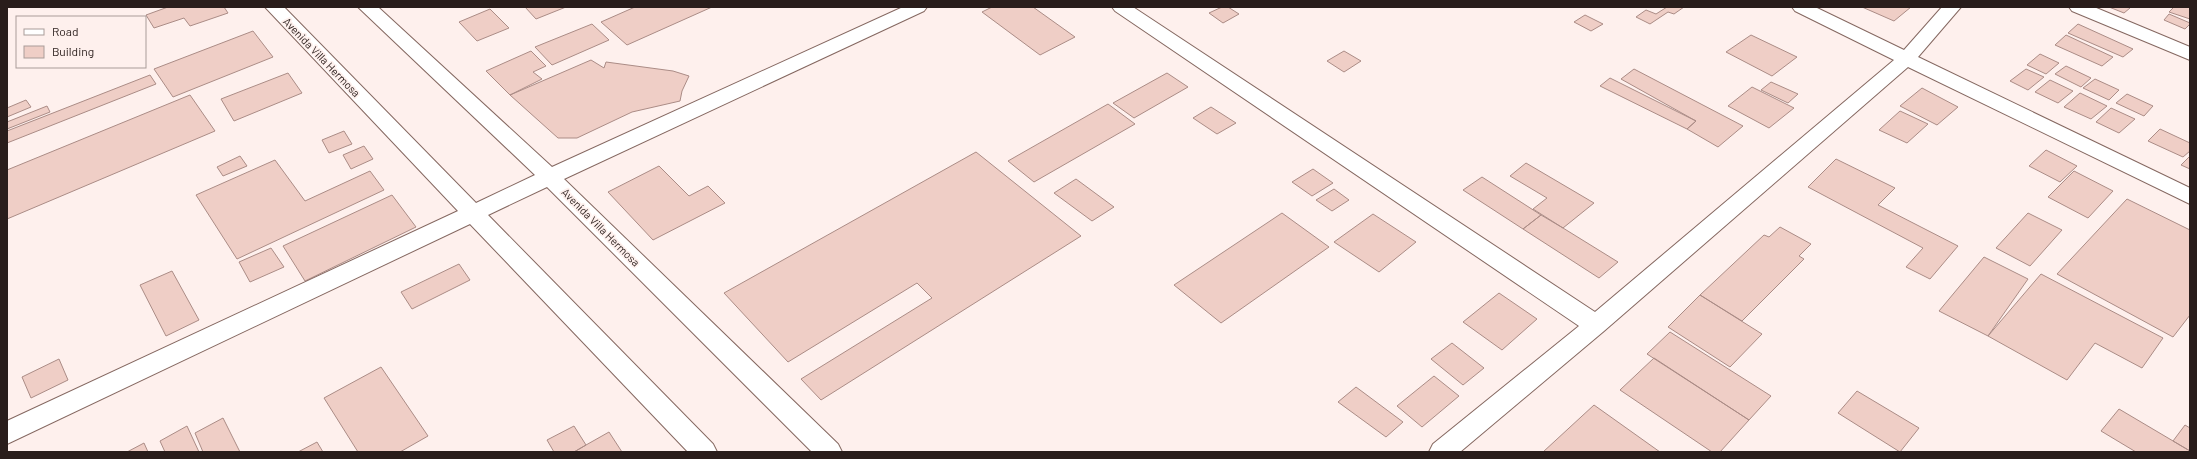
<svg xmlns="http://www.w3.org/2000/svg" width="2197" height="459" font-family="Barlow,sans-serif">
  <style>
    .building { fill: #efcec6; stroke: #ab8c86 }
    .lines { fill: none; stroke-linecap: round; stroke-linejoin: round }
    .minor-casing { stroke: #856861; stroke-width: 2 }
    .minor { fill: #fff; fill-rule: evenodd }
    .labels { text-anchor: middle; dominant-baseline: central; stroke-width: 3.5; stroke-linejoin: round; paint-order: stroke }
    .street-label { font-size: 11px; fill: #291d1b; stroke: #fef0ed }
  </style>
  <rect width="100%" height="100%" fill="#fef0ed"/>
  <path class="building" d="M168,7H224L228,13L190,26L184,18L154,28L146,15Z
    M525,7H566L536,19Z
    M635,7H712L627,45L601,22Z
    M992,7H1033L1075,37L1040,55L982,12Z
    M1222,7H1228L1239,14L1223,23L1209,13Z
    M1667,7H1684L1674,14L1668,12L1650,24L1636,17L1646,10L1656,14Z
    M1862,7H1911L1894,21Z
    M2109,7H2128L2130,8L2124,13Z
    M2174,7H2190V19L2169,12Z
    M490,9L509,28L477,41L459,22Z
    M2169,14L2190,23V24L2185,29L2164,20Z
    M1585,15L1603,24L1591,31L1574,22Z
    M592,24L609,40L552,65L535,47Z
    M2078,24L2133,49L2123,57L2068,33Z
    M253,31L273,57L173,97L154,69Z
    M1751,35L1797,57L1772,76L1726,52Z
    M2066,35L2113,57L2102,66L2055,45Z
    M531,51L546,66L533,72L542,79L510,95L486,71Z
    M1344,51L1361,61L1344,72L1327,61Z
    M2040,54L2059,63L2046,74L2027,65Z
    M591,60L604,68L606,62L673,71L689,76L682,91L680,101L632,112L577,138H558L510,95Z
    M2066,66L2091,78L2081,87L2055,74Z
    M1634,69L1743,126L1718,147L1687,129L1696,121L1621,79Z
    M2026,69L2044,77L2028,90L2010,81Z
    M288,73L302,93L234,121L221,99Z
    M1167,73L1188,87L1134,118L1113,103Z
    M150,75L156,84L7,143V131Z
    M1610,78L1696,121L1687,129L1600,86Z
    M2095,79L2119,90L2109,100L2083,88Z
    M2050,80L2073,91L2058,103L2035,92Z
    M1771,82L1798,94L1788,103L1761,90Z
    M1752,87L1794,108L1769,128L1728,106Z
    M1922,88L1958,107L1937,125L1900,106Z
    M2080,93L2107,106L2091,119L2064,107Z
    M2127,94L2153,106L2144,116L2116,103Z
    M190,95L215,131L7,219V170Z
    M26,100L31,107L7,117V108Z
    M1108,104L1135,124L1034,182L1008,161Z
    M47,106L50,112L7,129V122Z
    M1211,107L1236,123L1217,134L1193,118Z
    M2111,108L2135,119L2119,133L2096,122Z
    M1900,111L1928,124L1907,143L1879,130Z
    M2160,129L2190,143V151L2183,157L2148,141Z
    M344,131L352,144L329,153L322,140Z
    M364,146L373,159L351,169L343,155Z
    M2046,150L2077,166L2060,182L2029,166Z
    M976,152L1081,236L821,400L801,379L932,298L917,283L788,362L724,293Z
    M240,156L247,166L223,176L217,167Z
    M2190,156V169L2181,165Z
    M1836,159L1895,188L1878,205L1958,246L1930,279L1906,267L1923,248L1808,187Z
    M275,160L305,201L370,171L384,190L237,259L196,195Z
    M1526,163L1594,203L1563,228L1533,209L1547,198L1510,176Z
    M659,166L689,196L708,186L725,203L653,240L608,192Z
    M1313,169L1333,183L1312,196L1292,182Z
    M2074,171L2113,191L2088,218L2048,197Z
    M1482,177L1541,215L1523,229L1463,190Z
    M1076,179L1114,207L1092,221L1054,193Z
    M1334,189L1349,200L1332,211L1316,200Z
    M392,195L416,227L305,281L283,246Z
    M2127,199L2190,230V315L2173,337L2057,274Z
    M1282,213L1329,247L1221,323L1174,285Z
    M2028,213L2062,230L2030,266L1996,248Z
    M1373,214L1416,242L1379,272L1334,242Z
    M1541,215L1563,228L1618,262L1599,278L1523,229Z
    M1780,227L1811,244L1799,256L1804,259L1742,321L1700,295L1764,235L1769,237Z
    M271,248L284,267L250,282L239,262Z
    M1984,257L2028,279L1988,336L1939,311Z
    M459,264L470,280L412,309L401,292Z
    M172,271L199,320L166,336L140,285Z
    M2041,274L2163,338L2142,368L2095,343L2067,380L1988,336Z
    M1499,293L1537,319L1502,350L1463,322Z
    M1700,295L1762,334L1730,367L1668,327Z
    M1670,332L1771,396L1749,420L1647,354Z
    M1452,343L1484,368L1463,385L1431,359Z
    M1654,358L1749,420L1720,452H1712L1620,390Z
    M59,359L68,380L31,398L22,377Z
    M381,367L428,436L400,452H358L324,398Z
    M1434,376L1459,396L1422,427L1397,406Z
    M1356,387L1403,422L1386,437L1338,402Z
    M1857,391L1919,428L1900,452L1838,413Z
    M1594,405L1660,452H1543Z
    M2119,409L2190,451V452H2136L2101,431Z
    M223,418L240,452H203L195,433Z
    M2185,425L2190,428V451L2173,441Z
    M187,426L199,452H165L160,441Z
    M574,426L586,445L574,452H554L547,440Z
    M609,432L622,452H574L586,445Z
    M317,442L323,452H298Z
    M144,443L148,452H127Z"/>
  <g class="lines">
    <g class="minor-casing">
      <path id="minor" d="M265,7H284L476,203L535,175L358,7H378L552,167L903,7H927L924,11L564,179L838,444L842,452H812L547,187L488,215L713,444L717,452H688L470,224L7,444V421L458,211Z
        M1112,7H1133L1595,312L1894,60L1795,11L1792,7H1815L1904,50L1942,7H1961L1918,57L2190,188V204L1908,67L1604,331L1460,452H1429L1433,444L1579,326L1115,11Z
        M2069,7H2094L2190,47V60L2072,11Z"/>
    </g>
    <use href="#minor" class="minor"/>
  </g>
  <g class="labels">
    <g class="street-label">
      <text transform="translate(322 57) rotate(46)">Avenida Villa Hermosa</text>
      <text transform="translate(601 227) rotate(45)">Avenida Villa Hermosa</text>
    </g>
  </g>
  <rect width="2197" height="459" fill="none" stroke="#291d1b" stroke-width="16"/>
  <rect x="16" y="16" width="130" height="52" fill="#fef0ed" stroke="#a99c99"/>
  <rect x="24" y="29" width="20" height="6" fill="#ffffff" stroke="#a99c99"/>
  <text x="52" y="36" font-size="12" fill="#291d1b">Road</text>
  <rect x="24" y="46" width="20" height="12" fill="#efcec6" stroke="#a99c99"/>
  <text x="52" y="56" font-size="12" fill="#291d1b">Building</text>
</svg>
